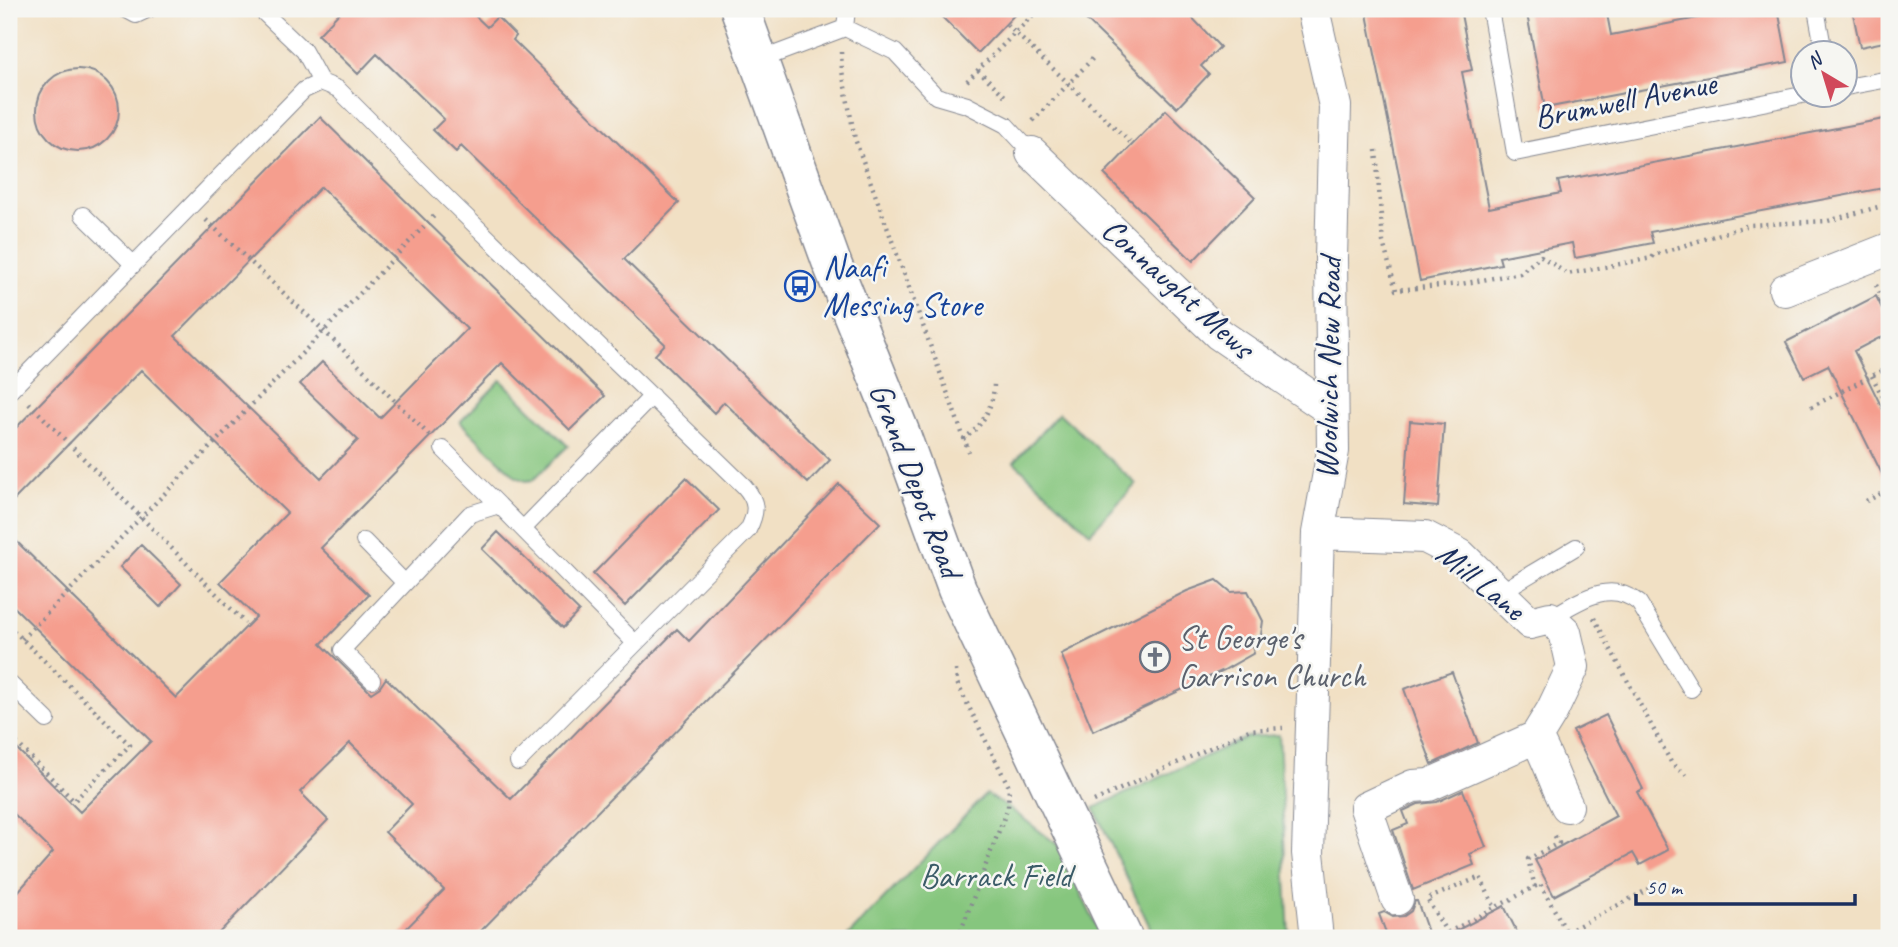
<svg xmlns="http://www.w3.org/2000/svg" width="1898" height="947" font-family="Caveat,sans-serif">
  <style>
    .green { fill: #86c67e; stroke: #507a6e; stroke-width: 2 }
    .building { fill: #f59e8e; fill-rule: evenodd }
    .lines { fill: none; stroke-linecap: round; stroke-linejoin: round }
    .service-casing { stroke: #868891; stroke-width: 18 }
    .minor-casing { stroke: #868891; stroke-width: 34 }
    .trunk-casing { stroke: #868891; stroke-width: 41 }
    .path { stroke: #868891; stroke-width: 4.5; stroke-dasharray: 2 5; stroke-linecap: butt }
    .service { stroke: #fff; stroke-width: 16 }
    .minor { stroke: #fff; stroke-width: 32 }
    .trunk { stroke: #fff; stroke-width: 38 }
    .labels { text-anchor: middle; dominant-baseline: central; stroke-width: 5; stroke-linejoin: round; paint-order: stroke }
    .street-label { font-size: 33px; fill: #1b2f5e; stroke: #f6f6f2 }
    .transit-label { font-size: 33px; fill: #164399; stroke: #f6f6f2; text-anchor: start }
    .worship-label { font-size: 33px; fill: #5b616d; stroke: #f6f6f2; text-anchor: start }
    .park-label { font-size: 33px; fill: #3b5c68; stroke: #f6f6f2 }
  </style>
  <rect width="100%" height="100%" fill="#f6f6f2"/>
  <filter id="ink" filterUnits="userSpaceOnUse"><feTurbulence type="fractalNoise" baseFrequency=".0143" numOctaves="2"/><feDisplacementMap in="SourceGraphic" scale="14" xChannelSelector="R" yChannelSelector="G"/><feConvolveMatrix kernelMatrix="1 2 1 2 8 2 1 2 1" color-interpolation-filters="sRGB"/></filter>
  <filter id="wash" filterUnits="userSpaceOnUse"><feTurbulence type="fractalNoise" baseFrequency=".00686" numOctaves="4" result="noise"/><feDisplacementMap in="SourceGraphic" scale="28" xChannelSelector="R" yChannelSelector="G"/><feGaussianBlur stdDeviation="1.57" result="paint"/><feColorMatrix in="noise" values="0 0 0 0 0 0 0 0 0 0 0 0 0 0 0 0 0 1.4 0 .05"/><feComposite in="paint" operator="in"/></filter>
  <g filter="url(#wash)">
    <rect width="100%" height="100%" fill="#f1e0c4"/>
    <path class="green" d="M501,380L568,446L533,480L526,481L516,477L460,422Z
      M1059,413L1136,484L1090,533L1014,462Z
      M1279,735L1289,938H1155L1094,808L1247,737Z
      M986,794L1008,807L1058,845L1102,938H846Z"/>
    <g id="blocks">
      <path class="building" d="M343,9H468L487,27L497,17L516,36L513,40L679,203L624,259L830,460L808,483L724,402L714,413L655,355L665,344L461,146L456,152L433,130L444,119L377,54L358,74L318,35Z
        M934,9H1020L978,53Z
        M1075,9H1184L1220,47L1201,66L1209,74L1177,108Z
        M1366,9H1460L1472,70L1462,72L1489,208L1561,193L1558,181L1889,118V187L1650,232L1653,243L1575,258L1572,243L1499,257L1501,264L1420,281Z
        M1526,9H1606L1611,35L1718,14L1717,9H1778L1788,62L1545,108Z
        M1852,9H1889V41L1860,47Z
        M37 110a41 41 0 1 1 82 0a41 41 0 1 1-82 0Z
        M1166,110L1255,197L1193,261L1104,174Z
        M320,117L605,396L570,430L502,363L321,548L369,595L321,644L371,693L380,687L386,678L511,799L677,629L689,641L839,484L880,523L474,938H397L444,890L385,832L412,804L350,743L300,792L328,820L214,938H9V902L53,852L9,809V741L80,812L151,741L9,602V534L176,698L256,617L220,582L287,513L141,370L9,505V435ZM321,187L467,329L380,418L322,362L300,384L358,440L321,478L175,336Z
        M1876,296L1889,323V333L1854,351L1889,422V488L1828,365L1804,377L1786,342Z
        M1410,421L1444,424L1438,507L1404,504Z
        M686,478L719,510L625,606L593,574Z
        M498,532L579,611L563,628L482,549Z
        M141,545L181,584L160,607L120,567Z
        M1217,580L1231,592L1248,591L1263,621L1261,635L1250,642L1254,653L1224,670L1093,731L1061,654L1187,591Z
        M1452,672L1478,743L1432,764L1404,689Z
        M1606,715L1643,789L1637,792L1668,850L1640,865L1633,853L1554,896L1535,860L1616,816L1573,731Z
        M1463,790L1486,847L1470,854L1474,865L1413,890L1393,830L1408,824L1403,811L1418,804L1437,802Z
        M1415,901H1417L1430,938H1388L1379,914L1384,912L1393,917L1404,916L1411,911Z
        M1504,906L1520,938H1442Z"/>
    </g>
  </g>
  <g filter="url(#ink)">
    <use href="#blocks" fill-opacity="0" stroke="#868891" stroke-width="2"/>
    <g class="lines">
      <g class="service-casing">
        <path id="service" d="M125,9L136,15L149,9
          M260,9L304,51L321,82
          M1490,9L1515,153L1807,94
          M1816,9L1824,52
          M845,28L895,52L936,96L967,105L1006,125L1032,153
          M760,60L845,28L847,9
          M1846,87L1889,79
          M83,215L133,264
          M9,392L304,90L321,82L338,89L449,200L744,486C758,502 757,512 748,530L518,762
          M443,449L499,505
          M523,529L652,396
          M364,541L405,583
          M1499,593L1576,547
          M1550,618C1578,602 1609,578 1639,603L1691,689
          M372,680L342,650L470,514L499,505L635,643
          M9,683L47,720"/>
      </g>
      <g class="minor-casing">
        <path id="minor" d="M1313,9L1335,106L1331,258L1333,451L1318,533L1308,853L1317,938
          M1032,153L1219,334L1332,411
          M1785,290L1889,249
          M1318,533L1425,537L1460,555L1530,623L1550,618L1565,632L1573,667L1552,711L1536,737L1429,785L1413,786L1366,808L1397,899
          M1536,737C1549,760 1555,783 1567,806"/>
      </g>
      <g class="trunk-casing">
        <path id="trunk" d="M740,9L831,261L900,432L957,589L1123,938"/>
      </g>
      <path class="path" d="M1007,25L1130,142
        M841,52L842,71L855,139L969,452
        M978,70L1008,99
        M967,81L1039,9
        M1033,121L1095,56
        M1376,150L1383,242L1396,290L1461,284L1520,273L1541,256L1567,274L1652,258L1654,255L1749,225L1828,221L1889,204
        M206,220L324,331L429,435
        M1876,285L1889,312
        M1872,376L1889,409
        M29,403L245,623
        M1811,407L1889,367
        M963,439C983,427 994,405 994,383
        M1866,501L1889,490
        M1594,618L1672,764L1690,778
        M9,626L130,745L74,801L9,735
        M22,639L324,331L434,216
        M956,670L957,683L1009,787L1008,807L958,938
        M1094,801L1249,730L1283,728
        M1535,887L1528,859L1559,843L1553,833
        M1567,932L1649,889
        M1447,933L1427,899L1480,877L1495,908
        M1450,938L1447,933L1540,884L1570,938"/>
      <use href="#service" class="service"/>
      <use href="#minor" class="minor"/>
      <use href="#trunk" class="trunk"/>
    </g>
  </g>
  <defs>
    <g id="bus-ring" transform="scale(1.575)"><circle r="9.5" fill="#f6f6f2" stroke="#1a4fb4" stroke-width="1.5"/><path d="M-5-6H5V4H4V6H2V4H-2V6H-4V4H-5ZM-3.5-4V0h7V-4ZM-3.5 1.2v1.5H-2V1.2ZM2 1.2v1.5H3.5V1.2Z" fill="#1a4fb4"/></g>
    <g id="church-ring" transform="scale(1.575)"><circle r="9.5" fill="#f6f6f2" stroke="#6b7280" stroke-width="1.5"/><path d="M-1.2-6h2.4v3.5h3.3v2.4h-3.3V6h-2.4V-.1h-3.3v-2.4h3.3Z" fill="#6b7280"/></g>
  </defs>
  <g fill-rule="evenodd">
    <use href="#bus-ring" x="800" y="286"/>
    <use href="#church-ring" x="1155" y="657"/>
  </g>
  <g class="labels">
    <g class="street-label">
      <text transform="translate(1625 100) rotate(-11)">Brumwell Avenue</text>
      <text transform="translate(1178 288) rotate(42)">Connaught Mews</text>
      <text transform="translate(1328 368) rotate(-89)">Woolwich New Road</text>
      <text transform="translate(916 480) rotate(69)">Grand Depot Road</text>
      <text transform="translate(1481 581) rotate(39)">Mill Lane</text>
    </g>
    <g class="transit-label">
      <text x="823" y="267">Naafi<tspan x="823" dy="38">Messing Store</tspan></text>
    </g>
    <g class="worship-label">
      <text x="1178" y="638">St George's<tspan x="1178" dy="38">Garrison Church</tspan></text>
    </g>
    <g class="park-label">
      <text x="996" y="876">Barrack Field</text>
    </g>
  </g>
  <rect width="1898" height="947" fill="none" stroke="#f6f6f2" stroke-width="35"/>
  <g transform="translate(1824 74) rotate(322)"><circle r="33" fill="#f6f6f2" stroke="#9ea6b7" stroke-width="2"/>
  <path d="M0-5L12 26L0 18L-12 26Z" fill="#d1495b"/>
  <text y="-10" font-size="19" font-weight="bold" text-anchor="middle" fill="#1b2f5e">N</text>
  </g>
  <path d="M1636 894v10h219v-10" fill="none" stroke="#1b2f5e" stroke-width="3.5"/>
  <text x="1646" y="894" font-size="21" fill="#1b2f5e" stroke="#f6f6f2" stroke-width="5" paint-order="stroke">50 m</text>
</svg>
